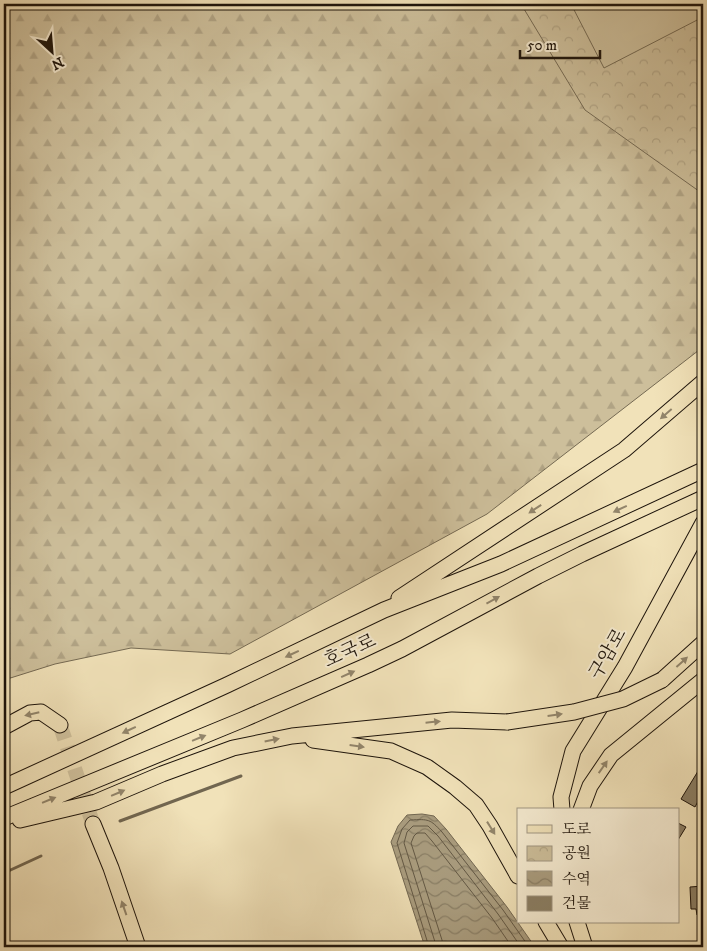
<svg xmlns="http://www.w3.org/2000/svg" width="707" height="951" font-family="'IM FELL DW Pica','Noto Serif KR',serif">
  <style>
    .forest { fill: url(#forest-firs); stroke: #756a53 }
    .park { fill: url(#park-crowns); stroke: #756a53 }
    .garden { fill: #cdbf9b; stroke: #756a53 }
    .water { fill: url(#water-waves); stroke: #716650 }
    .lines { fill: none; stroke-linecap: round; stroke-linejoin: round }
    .shore { stroke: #635844; stroke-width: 1 }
    .stream { stroke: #716650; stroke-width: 3 }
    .building { fill: #8b7f65; stroke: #1d140b }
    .major-tunnel { stroke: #d1c39f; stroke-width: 15; stroke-dasharray: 15 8; stroke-linecap: butt }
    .major-casing { stroke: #1d140b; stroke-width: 17 }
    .major { stroke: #f1e2b9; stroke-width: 15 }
    .major-bridge-casing { stroke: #1d140b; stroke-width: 17; stroke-linecap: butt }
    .major-bridge { stroke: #f1e2b9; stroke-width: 15 }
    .oneway { fill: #92856b }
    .labels { text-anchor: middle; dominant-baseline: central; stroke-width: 4; stroke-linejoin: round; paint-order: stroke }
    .street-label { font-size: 19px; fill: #1d140b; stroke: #f6ecd2 }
  </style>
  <defs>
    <pattern id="forest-firs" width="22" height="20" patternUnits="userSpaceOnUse" patternTransform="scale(1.25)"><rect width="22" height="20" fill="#cdbf9b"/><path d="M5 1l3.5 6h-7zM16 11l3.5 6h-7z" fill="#b0a384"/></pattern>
    <pattern id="park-crowns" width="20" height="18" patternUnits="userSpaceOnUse" patternTransform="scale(1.25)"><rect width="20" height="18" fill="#cdbf9b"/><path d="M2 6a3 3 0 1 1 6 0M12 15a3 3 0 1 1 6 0" fill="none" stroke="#b0a384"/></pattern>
    <pattern id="water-waves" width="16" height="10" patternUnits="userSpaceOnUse" patternTransform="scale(1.25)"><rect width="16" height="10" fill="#a99c7e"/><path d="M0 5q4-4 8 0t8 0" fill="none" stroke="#897e65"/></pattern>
  </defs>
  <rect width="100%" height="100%" fill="#f1e2b9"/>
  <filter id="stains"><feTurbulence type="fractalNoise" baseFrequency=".004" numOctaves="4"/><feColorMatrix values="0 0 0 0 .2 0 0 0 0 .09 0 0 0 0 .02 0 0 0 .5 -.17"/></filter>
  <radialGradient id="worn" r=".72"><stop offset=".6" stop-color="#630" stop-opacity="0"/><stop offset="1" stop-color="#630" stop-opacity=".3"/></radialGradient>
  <path class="forest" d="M4,4H703V347L487,514L230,654L131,648L55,664L4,680Z"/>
  <path class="park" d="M521,4H703V194L585,110Z"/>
  <path class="garden" d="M571,4H702L703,6V17L604,68Z"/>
  <path class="water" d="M422,814L434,816L446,829L507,907L535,947H425L391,842L398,826L407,815Z"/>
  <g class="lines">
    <path class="shore" d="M429,947L397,843L402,829L410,820C429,819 430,819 442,832L503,910L529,947
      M435,947V942L404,843L407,832L413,826H428L438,836L498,914L521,947
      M443,947L442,940L411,843L414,836L417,833H425L432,841L492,918L512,947"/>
    <path class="stream" d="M120,821L241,776
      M4,873L41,856"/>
  </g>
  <path class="building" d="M703,763V792L695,807L681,799Z
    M678,823L686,827L678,840Z
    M703,886V915H697L696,909H691L690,887Z"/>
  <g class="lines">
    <path class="major-tunnel" d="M60,725L93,824"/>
    <g class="major-casing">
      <path id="major" d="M399,598L624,450L703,382
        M662,680L703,643
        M4,727L30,713L41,712L60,725
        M313,740L391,751L427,767L455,787L476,805L490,826L518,876
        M4,787L227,685L384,610L501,564L703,470
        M562,810L561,797L573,751L625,667L703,523
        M581,810L590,786L611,755L703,680
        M4,818L242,720L368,665L402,649L538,576L582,554L703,498
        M20,820L96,802L162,774L233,748L292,736L452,720L507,722
        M93,824L111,868L138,947
        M546,922L561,947
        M577,922L585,947"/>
    </g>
    <use href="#major" class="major"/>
    <g class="major-bridge-casing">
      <path id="major-bridge" d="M507,722L574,712L623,699L662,680"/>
    </g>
    <use href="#major-bridge" class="major-bridge"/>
  </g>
  <defs><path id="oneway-solid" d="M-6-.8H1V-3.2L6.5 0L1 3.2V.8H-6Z" transform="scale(1.25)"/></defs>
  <g class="oneway">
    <use href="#oneway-solid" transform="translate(666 414) rotate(139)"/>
    <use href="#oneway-solid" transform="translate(535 509) rotate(146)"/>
    <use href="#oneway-solid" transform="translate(620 509) rotate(155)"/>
    <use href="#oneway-solid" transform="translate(493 600) rotate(-29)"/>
    <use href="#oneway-solid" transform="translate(292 654) rotate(155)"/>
    <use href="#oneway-solid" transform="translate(682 662) rotate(-42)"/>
    <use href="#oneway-solid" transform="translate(348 674) rotate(-24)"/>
    <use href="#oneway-solid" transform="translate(32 714) rotate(167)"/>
    <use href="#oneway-solid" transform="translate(555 715) rotate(-8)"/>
    <use href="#oneway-solid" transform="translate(433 722) rotate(-6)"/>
    <use href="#oneway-solid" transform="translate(129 730) rotate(155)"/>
    <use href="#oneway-solid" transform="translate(199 738) rotate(-22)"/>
    <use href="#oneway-solid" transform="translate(272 740) rotate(-11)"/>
    <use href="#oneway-solid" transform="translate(357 746) rotate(8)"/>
    <use href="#oneway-solid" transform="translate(603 767) rotate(-55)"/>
    <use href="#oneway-solid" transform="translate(118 793) rotate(-23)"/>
    <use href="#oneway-solid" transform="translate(49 800) rotate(-22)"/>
    <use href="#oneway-solid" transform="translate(491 828) rotate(58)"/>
    <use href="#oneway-solid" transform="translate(124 908) rotate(-109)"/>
  </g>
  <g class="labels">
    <g class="street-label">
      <text transform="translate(350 651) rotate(-24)">호국로</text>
      <text transform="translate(608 654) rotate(-60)">구암로</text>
    </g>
  </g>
  <rect width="707" height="951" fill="none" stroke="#f1e2b9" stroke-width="20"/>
  <rect x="5" y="5" width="697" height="941" fill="none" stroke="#1d140b" stroke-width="2.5"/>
  <rect x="10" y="10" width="687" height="931" fill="none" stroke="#1d140b"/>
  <rect x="517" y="808" width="162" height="115" fill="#f6ecd2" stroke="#9f9682"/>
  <rect x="527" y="825" width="25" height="8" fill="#f1e2b9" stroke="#9f9682"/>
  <text x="562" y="834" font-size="15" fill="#1d140b">도로</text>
  <rect x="527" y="846" width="25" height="15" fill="url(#park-crowns)" stroke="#9f9682"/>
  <text x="562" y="858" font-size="15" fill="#1d140b">공원</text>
  <rect x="527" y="871" width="25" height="15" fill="url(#water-waves)" stroke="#9f9682"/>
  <text x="562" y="884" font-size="15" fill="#1d140b">수역</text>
  <rect x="527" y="896" width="25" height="15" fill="#8b7f65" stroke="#9f9682"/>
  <text x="562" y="908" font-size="15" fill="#1d140b">건물</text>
  <g transform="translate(52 52) rotate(154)" stroke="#f6ecd2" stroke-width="4" paint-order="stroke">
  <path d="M0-4L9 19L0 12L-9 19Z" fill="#1d140b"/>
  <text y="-8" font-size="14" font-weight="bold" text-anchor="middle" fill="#1d140b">N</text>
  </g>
  <path d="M520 50v8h80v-8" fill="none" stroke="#1d140b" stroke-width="2.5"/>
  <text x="527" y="50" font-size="15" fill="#1d140b" stroke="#f6ecd2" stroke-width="4" paint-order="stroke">50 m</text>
  <rect width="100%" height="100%" filter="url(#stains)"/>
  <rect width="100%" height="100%" fill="url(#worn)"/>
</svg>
